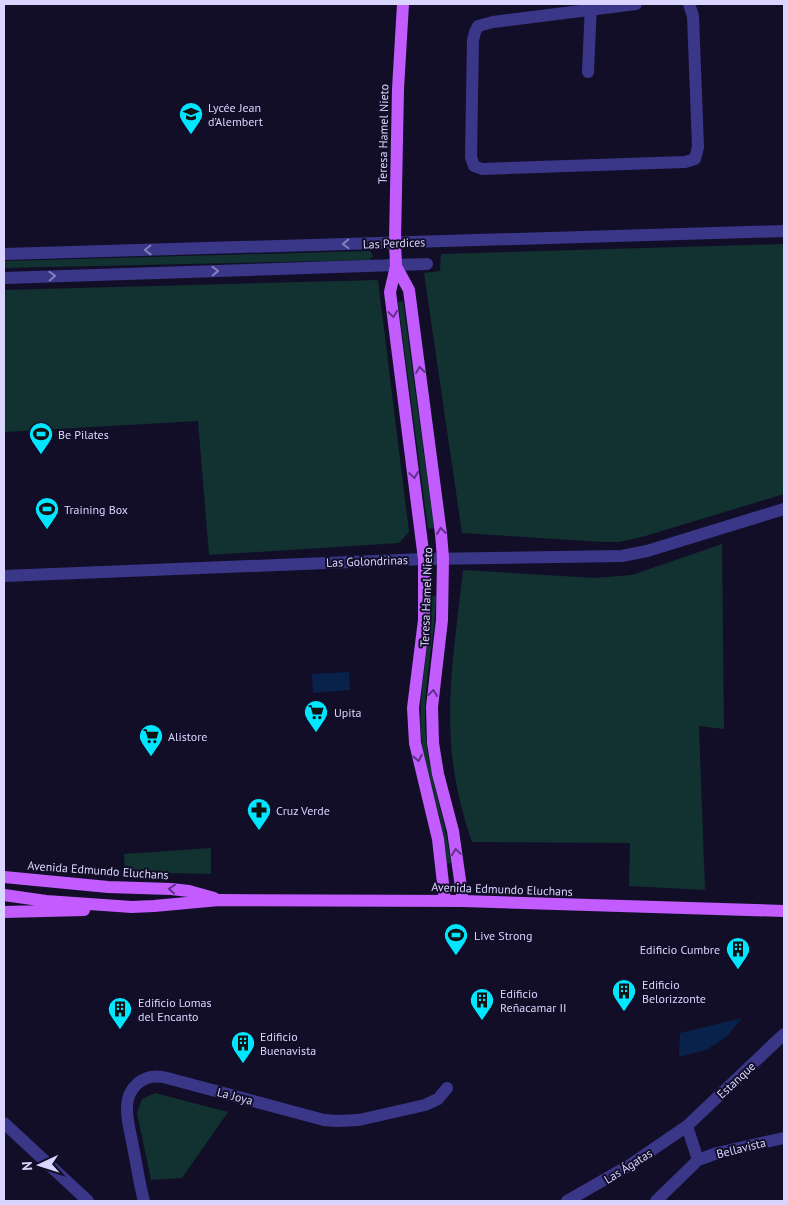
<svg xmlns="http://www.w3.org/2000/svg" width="788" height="1205" font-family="'PT Sans',sans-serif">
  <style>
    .green { fill: #113231 }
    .water { fill: #09224b }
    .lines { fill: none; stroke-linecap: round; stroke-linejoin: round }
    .minor { stroke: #3a3789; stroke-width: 12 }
    .major { stroke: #c25cff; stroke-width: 12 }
    .oneway { stroke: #827ebe }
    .oneway2 { stroke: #613189 }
    .labels { text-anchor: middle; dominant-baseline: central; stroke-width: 4; stroke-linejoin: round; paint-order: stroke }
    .poi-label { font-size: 12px; fill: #dad5ff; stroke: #120e28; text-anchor: start }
    .street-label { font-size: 12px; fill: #dad5ff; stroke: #120e28 }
  </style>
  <rect width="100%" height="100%" fill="#120e28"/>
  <path class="green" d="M784,244V494L642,537L619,542H603L462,533L424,273L440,271L441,254Z
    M370,251L373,256L369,260L4,268V261Z
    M378,280L409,532L399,543L209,555L198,421L4,432V290Z
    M403,301L434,528L428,529L398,302Z
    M722,544L724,729L699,726L705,890L629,886L630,843L472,842C461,810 453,776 451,742C447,685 457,627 463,570L594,578L632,575Z
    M432,596H436C435,636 425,676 425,715C424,766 445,814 451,863L447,864C446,855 445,846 444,837C438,802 423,769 421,733C418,687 431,642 432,596Z
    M211,848V874L125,872L124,854Z
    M155,1093L228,1112L182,1178L151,1180L137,1113L142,1099Z"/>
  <path class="water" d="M349,672L350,690L313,693L312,674Z
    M742,1018L726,1037L706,1050L679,1057L680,1033Z"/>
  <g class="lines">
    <path class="minor" d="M636,4L493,22L478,26L475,32L473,40L471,157L474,166L482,169L685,162L695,159L698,147L693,16L689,4
      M588,72L591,4
      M4,254L784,231
      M4,278L427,264
      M4,576L424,559L622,556L647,551L784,509
      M4,1123L88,1201
      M687,1126L698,1160
      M144,1201C139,1183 137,1165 133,1147C130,1127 119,1100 137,1084C146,1076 156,1075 167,1078L324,1120L337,1121L359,1120L425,1105L438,1099L447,1088
      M567,1201L630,1165L687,1126L784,1034
      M656,1201L698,1160L717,1153L784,1138"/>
    <path class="major" d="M403,4L398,89L395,242L396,266L390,292L424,559V620L413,708L415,743L438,839L445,901
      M396,266L409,290L441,534L443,558L442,620L432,707L433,743L438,774L453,831L463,901
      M4,877L108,887L171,889L189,891L214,898
      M4,895L46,901L132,907L154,906L219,900L463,901L784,911
      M4,912L84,910"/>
  </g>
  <defs><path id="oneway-chevron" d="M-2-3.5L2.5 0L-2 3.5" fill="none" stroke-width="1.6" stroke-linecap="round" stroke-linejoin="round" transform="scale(1.25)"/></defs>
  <g class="oneway">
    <use href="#oneway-chevron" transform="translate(346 244) rotate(178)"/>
    <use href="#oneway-chevron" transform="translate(148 250) rotate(179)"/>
    <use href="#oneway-chevron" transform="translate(215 271) rotate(-2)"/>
    <use href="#oneway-chevron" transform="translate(52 276) rotate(-2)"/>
  </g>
  <g class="oneway2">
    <use href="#oneway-chevron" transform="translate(393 314) rotate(82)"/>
    <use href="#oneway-chevron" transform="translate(420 370) rotate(-97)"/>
    <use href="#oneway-chevron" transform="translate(414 475) rotate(82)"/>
    <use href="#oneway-chevron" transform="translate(441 531) rotate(-97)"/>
    <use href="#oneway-chevron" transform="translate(433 693) rotate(-83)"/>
    <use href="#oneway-chevron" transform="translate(418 758) rotate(79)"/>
    <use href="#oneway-chevron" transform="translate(456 852) rotate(-98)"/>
    <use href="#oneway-chevron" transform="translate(172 889) rotate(-175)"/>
  </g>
  <defs>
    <g id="school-pin" transform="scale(1.25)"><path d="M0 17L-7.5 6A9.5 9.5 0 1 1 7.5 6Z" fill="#01e6ff" stroke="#120e28"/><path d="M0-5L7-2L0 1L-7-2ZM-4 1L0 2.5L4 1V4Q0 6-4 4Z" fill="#111"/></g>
    <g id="stadium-pin" transform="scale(1.25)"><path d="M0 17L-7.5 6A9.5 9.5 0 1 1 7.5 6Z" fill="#01e6ff" stroke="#120e28"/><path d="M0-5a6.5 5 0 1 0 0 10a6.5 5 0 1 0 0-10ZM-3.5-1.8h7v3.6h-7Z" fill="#111"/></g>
    <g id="supermarket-pin" transform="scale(1.25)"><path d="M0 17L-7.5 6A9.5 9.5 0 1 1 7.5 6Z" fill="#01e6ff" stroke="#120e28"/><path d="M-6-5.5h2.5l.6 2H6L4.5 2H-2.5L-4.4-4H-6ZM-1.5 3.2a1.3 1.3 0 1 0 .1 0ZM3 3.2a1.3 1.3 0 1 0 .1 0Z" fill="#111"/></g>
    <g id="pharmacy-pin" transform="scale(1.25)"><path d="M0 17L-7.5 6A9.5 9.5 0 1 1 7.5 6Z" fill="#01e6ff" stroke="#120e28"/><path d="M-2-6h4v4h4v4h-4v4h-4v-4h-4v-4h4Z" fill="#111"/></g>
    <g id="building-pin" transform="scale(1.25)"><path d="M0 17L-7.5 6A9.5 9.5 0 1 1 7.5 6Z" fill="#01e6ff" stroke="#120e28"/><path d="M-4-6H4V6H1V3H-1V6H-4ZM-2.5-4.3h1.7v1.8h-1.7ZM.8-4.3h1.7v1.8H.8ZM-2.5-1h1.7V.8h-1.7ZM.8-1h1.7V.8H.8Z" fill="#111"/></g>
  </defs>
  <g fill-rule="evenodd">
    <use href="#school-pin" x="191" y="114"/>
    <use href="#stadium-pin" x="41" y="434"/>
    <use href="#stadium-pin" x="47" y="509"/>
    <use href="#supermarket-pin" x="316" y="712"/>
    <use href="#supermarket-pin" x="151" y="736"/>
    <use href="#pharmacy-pin" x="259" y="810"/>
    <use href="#stadium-pin" x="456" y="935"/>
    <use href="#building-pin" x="738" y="949"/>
    <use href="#building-pin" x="624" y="991"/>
    <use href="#building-pin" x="482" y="1000"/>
    <use href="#building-pin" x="120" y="1009"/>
    <use href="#building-pin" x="243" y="1043"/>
  </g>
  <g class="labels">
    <g class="poi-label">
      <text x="208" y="107">Lycée Jean<tspan x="208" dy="14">d’Alembert</tspan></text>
      <text x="58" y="434">Be Pilates</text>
      <text x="64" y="509">Training Box</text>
      <text x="334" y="712">Upita</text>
      <text x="168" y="736">Alistore</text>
      <text x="276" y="810">Cruz Verde</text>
      <text x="474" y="935">Live Strong</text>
      <text x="720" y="949" text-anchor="end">Edificio Cumbre</text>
      <text x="642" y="984">Edificio<tspan x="642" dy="14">Belorizzonte</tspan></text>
      <text x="500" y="993">Edificio<tspan x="500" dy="14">Reñacamar II</tspan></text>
      <text x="138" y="1002">Edificio Lomas<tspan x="138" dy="14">del Encanto</tspan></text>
      <text x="260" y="1036">Edificio<tspan x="260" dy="14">Buenavista</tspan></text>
    </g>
    <g class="street-label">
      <text transform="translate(383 134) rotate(-89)">Teresa Hamel Nieto</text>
      <text transform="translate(394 243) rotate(-2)">Las Perdices</text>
      <text transform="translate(367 561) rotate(-2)">Las Golondrinas</text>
      <text transform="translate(426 597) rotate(-88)">Teresa Hamel Nieto</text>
      <text transform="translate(98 870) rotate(4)">Avenida Edmundo Eluchans</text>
      <text transform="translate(502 889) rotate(2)">Avenida Edmundo Eluchans</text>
      <text transform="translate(736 1080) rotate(-43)">Estanque</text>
      <text transform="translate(235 1096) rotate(15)">La Joya</text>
      <text transform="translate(741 1148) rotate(-14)">Bellavista</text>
      <text transform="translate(628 1166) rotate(-32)">Las Ágatas</text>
    </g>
  </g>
  <rect width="788" height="1205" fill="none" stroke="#dad5ff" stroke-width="10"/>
  <g transform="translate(40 1165) rotate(266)" stroke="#120e28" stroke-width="4" paint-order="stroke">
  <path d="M0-4L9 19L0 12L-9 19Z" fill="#dad5ff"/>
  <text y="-8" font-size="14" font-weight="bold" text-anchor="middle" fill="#dad5ff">N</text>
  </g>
</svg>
